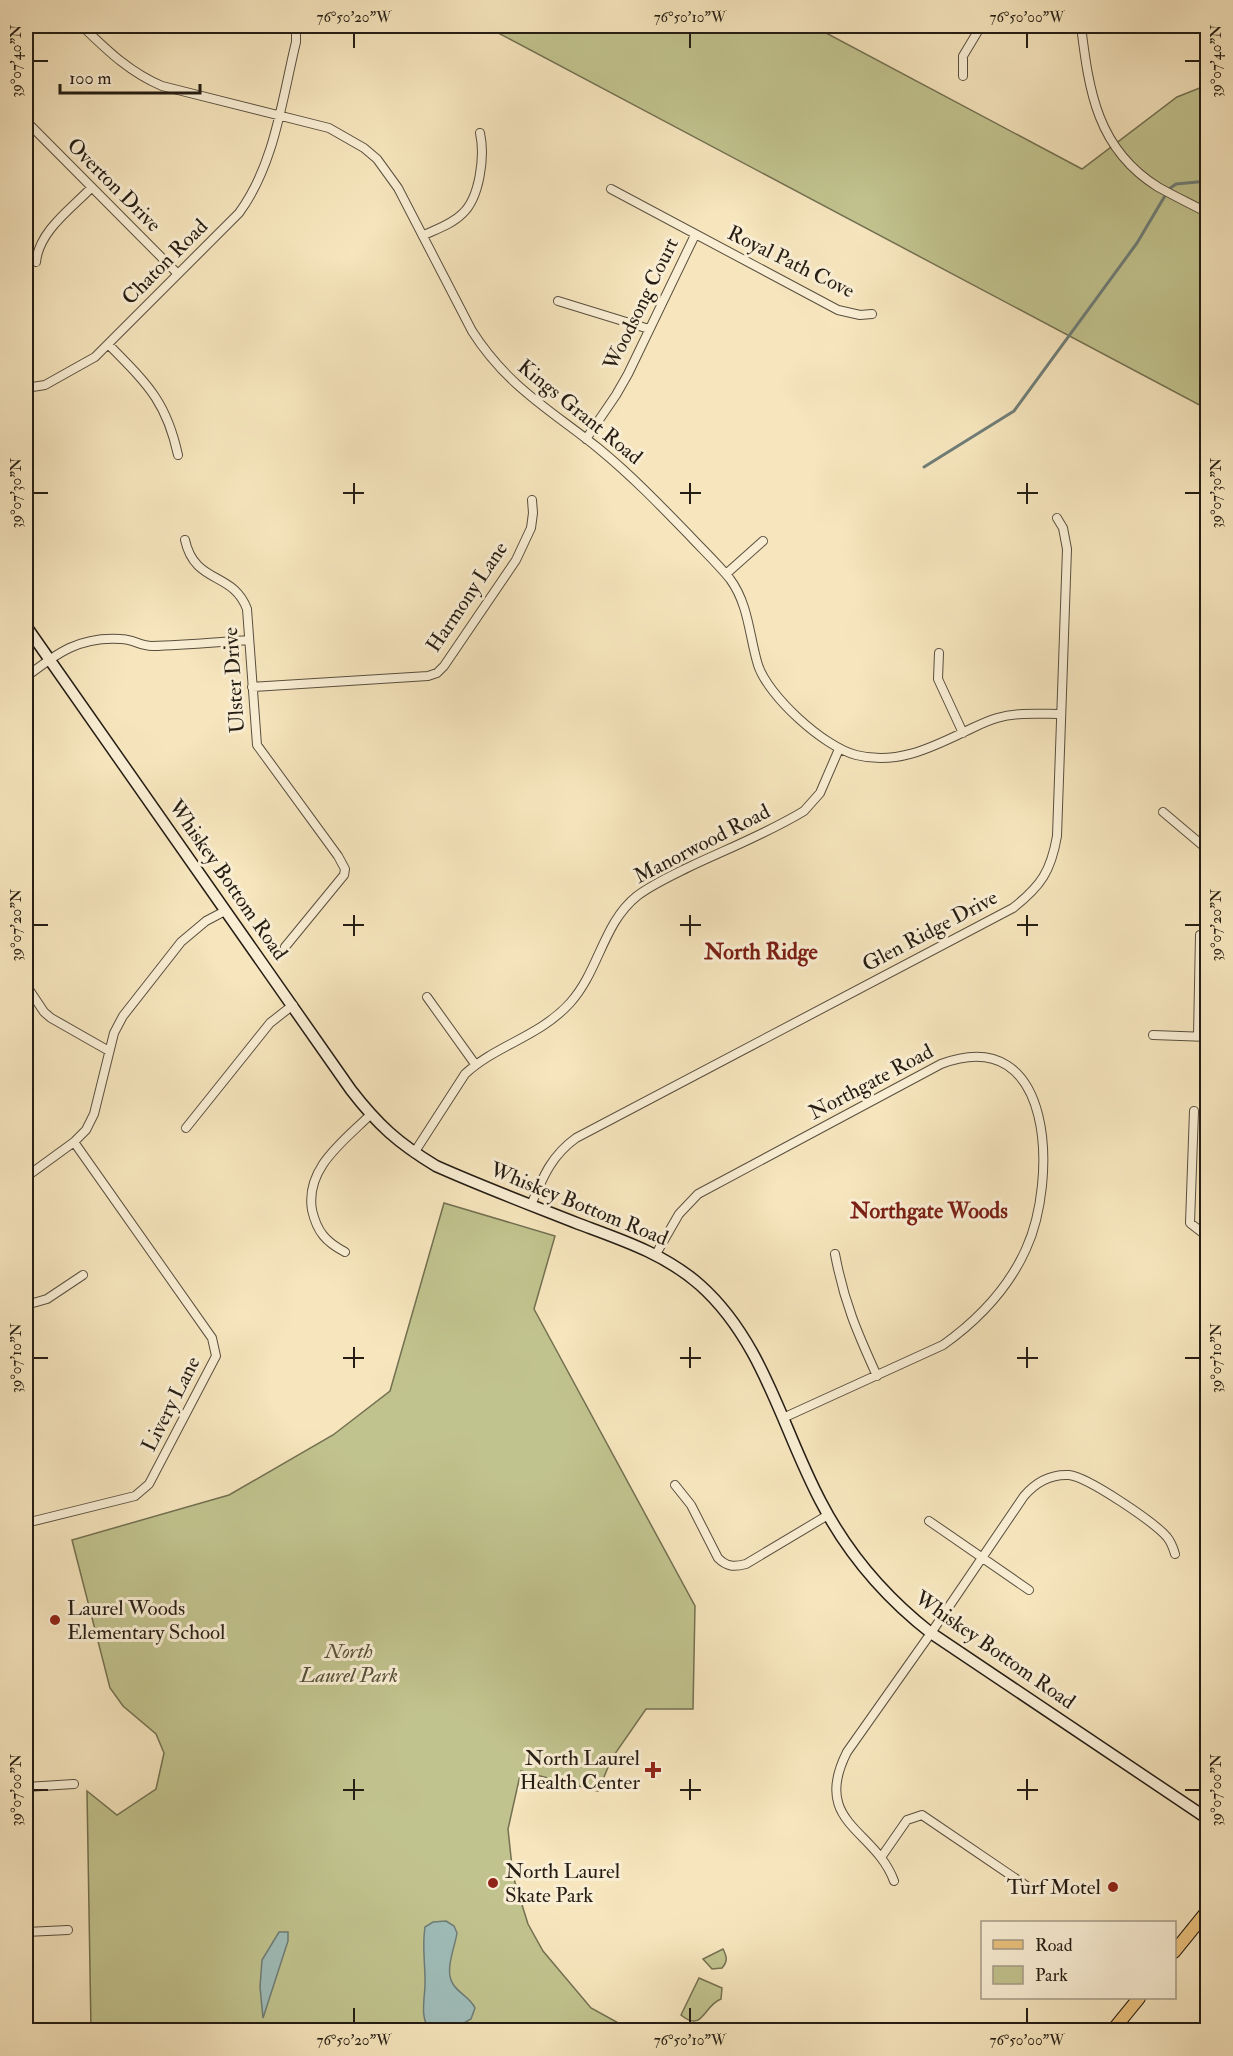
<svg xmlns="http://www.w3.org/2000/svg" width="1233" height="2056" font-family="'IM FELL Double Pica',serif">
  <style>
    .green { fill: #c1c38e; stroke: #737051; stroke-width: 1.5 }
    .water { fill: #9fbdb9; stroke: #6e7d77; stroke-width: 1.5 }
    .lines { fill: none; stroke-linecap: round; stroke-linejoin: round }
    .stream { stroke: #6e7d77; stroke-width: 3 }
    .street-casing { stroke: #594f3e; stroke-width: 10 }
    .secondary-casing { stroke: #251d14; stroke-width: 13 }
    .primary-casing { stroke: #251d14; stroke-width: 14 }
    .street { stroke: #f9eed4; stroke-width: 8 }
    .secondary { stroke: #f9eed4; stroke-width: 10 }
    .primary { stroke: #ebc27e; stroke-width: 12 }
    .ticks { fill: none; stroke: #251d14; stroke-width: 2 }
    .poi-dot { fill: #8f2418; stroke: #f9eed4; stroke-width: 2 }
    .labels { text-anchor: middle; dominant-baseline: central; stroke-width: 6; stroke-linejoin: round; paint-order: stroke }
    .street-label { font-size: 21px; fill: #251d14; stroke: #f9eed4 }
    .poi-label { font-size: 21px; fill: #251d14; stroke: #f9eed4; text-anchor: start }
    .park-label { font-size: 21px; font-style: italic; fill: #544f39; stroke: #f9eed4 }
    .neighbourhood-label { font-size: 22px; font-weight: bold; fill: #7a1f14; stroke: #f9eed4 }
    .neatline { fill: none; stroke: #251d14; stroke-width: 2 }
    .ticks-label { font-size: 15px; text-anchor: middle; fill: #251d14 }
  </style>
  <rect width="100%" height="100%" fill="#f6e5bd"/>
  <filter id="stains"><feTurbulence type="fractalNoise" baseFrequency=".00333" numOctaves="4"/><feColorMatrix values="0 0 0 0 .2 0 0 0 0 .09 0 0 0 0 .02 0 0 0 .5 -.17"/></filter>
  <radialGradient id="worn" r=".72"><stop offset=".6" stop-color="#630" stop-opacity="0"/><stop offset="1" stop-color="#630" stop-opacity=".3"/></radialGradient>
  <path class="green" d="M485,26H813L1082,169L1177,97L1207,85L1208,230L1204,234L1208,236L1207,409Z
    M444,1203L555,1236L534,1309L695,1606L693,1709H646L612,1758L598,1791L521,1771L508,1829L513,1876L528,1924L543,1951L591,2008L631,2030H91L87,1791L117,1815L156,1789L164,1753L156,1734L123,1706L110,1688L72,1540L229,1495L333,1435L390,1391Z
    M723,1949C727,1957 728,1961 722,1968L712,1969L703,1959Z
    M699,1978L722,1988L721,1999C703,2006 703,2033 681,2015Z"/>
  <path class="water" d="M446,1921L454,1926L457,1933C455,1947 444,1971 453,1984C459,1994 470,1997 475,2008L471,2019L464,2023L431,2030C418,2019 426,1995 425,1980C425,1962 422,1945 425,1927L433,1922Z
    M279,1932H288V1941L263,2018L260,1987L262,1960Z"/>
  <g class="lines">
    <path class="stream" d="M924,467L1014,411L1137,243L1169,189L1176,184L1208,181"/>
    <g class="street-casing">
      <path id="street" d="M82,26C107,50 129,72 162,86L329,128L364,148L377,159L398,188L472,331C507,386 549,409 598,448C631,475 660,505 690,536C703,550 718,564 730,579C749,605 749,636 758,665C768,696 824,747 856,755C895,765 929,749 964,732C975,727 986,721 997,718C1018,712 1040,714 1061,714
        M1081,26C1089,91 1097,149 1158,187C1174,196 1191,204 1208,213
        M963,76V56L981,26
        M26,121L178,274
        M611,189L838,310L860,315L872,314
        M424,235C437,229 452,224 462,214C480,198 485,156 480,133
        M36,262C39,231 71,209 91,188
        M558,301L649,329
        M109,345C146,383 166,400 178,455
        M26,388L45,385L95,357L239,213C275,164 282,99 296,42V26
        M586,439L616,395L628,374L695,235
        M185,540C195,585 233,571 247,609L257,745L338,856L345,869L344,875L285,947
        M726,574L763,541
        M939,653L938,679L963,733
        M26,677C57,653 80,636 121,639C132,639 141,646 152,646C185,645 217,642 249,640
        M252,687L428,676L437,673L444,666L516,560L531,528L533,513L532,500
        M1163,812L1208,850
        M26,985L44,1012L51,1018L109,1051
        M427,997L475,1064
        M1153,1035L1208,1037
        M1198,1036L1200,935L1208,934
        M1194,1111L1190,1223L1208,1237
        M186,1128L270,1023L293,1005
        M414,1153L465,1074C496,1045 539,1037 570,1003C599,971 603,923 637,896C653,884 671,876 689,867C727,849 768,833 804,811L820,793L839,749
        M26,1177L74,1142L86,1130L94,1114L114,1033L123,1016L181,942L206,921L225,911
        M531,1205C543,1177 551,1156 576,1138L1013,908C1041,886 1051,871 1057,836L1067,549L1063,528L1057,518
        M345,1252C326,1242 317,1232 312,1210C305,1168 344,1141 370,1115
        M656,1254L679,1214L698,1194L941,1064C1056,1021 1057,1182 1026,1249C1008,1289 978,1320 943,1345L783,1418
        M835,1254C844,1302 857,1332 877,1376
        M26,1305L47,1299L83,1275
        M675,1485L691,1505L718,1558C727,1567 734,1567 746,1564L828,1515
        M929,1521L1029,1590
        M26,1523L135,1496L149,1484L216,1356L212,1338L74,1142
        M26,1787L74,1784
        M882,1856L907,1820L922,1815L1031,1889
        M894,1881C875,1829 811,1823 847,1752L931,1633L1024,1496C1036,1482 1050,1474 1069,1475C1088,1477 1154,1522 1167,1537C1171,1542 1173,1547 1175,1554
        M26,1932L68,1930"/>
    </g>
    <g class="secondary-casing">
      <path id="secondary" d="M26,626L351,1090C378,1125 398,1143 436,1166C483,1187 531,1205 579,1224C622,1240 665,1254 700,1285C764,1342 782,1429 821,1502C848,1554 885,1597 931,1633L1208,1819"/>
    </g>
    <g class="primary-casing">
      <path id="primary" d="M1174,1952L1208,1910
        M1113,2030L1139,1998"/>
    </g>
    <use href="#street" class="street"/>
    <use href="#secondary" class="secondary"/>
    <use href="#primary" class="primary"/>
  </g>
  <path class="ticks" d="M354,33V48M690,33V48M1027,33V48M33,61H48M1185,61H1200M354,483V504M690,483V504M1027,483V504M33,493H48M343,493H364M680,493H701M1017,493H1038M1185,493H1200M354,915V936M690,915V936M1027,915V936M33,925H48M343,925H364M680,925H701M1017,925H1038M1185,925H1200M354,1347V1368M690,1347V1368M1027,1347V1368M33,1358H48M343,1358H364M680,1358H701M1017,1358H1038M1185,1358H1200M354,1779V1800M690,1779V1800M1027,1779V1800M33,1790H48M343,1790H364M680,1790H701M1017,1790H1038M1185,1790H1200M354,2008V2023M690,2008V2023M1027,2008V2023"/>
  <g class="poi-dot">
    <circle cx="55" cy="1620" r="6"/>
    <path d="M650 1761h6v6h6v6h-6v6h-6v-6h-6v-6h6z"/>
    <circle cx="493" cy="1883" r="6"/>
    <circle cx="1113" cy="1887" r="6"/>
  </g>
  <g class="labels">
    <g class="street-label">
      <text transform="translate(114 185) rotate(45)">Overton Drive</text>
      <text transform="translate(165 262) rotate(-45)">Chaton Road</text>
      <text transform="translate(791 262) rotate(26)">Royal Path Cove</text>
      <text transform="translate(641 304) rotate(-64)">Woodsong Court</text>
      <text transform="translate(580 412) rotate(39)">Kings Grant Road</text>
      <text transform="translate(467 597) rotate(-56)">Harmony Lane</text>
      <text transform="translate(234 680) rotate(-94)">Ulster Drive</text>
      <text transform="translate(702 844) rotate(-27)">Manorwood Road</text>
      <text transform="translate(228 880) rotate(55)">Whiskey Bottom Road</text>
      <text transform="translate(930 931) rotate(-28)">Glen Ridge Drive</text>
      <text transform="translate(871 1082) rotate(-28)">Northgate Road</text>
      <text transform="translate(579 1204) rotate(22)">Whiskey Bottom Road</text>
      <text transform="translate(171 1404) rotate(-63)">Livery Lane</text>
      <text transform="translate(995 1650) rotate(35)">Whiskey Bottom Road</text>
    </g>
    <g class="poi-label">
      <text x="67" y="1608">Laurel Woods<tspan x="67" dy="24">Elementary School</tspan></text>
      <text x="640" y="1758" text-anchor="end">North Laurel<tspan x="640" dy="24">Health Center</tspan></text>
      <text x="505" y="1871">North Laurel<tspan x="505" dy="24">Skate Park</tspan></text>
      <text x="1101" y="1887" text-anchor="end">Turf Motel</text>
    </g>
    <g class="park-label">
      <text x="349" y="1651">North<tspan x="349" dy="24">Laurel Park</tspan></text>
    </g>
    <g class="neighbourhood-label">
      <text x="761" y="952">North Ridge</text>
      <text x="929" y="1211">Northgate Woods</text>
    </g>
  </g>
  <rect width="1233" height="2056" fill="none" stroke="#f6e5bd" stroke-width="66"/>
  <rect x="981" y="1921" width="195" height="78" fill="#f9eed4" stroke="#a49a87" stroke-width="1.5"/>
  <rect x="993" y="1940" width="30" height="9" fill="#ebc27e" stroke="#a49a87" stroke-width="1.5"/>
  <text x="1035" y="1951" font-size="18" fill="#251d14">Road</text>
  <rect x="993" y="1966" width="30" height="18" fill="#c1c38e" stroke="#a49a87" stroke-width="1.5"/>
  <text x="1035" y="1981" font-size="18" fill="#251d14">Park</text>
  <path d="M60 84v9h140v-9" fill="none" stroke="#251d14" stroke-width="3"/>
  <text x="69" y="84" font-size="18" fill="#251d14" stroke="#f9eed4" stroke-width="4.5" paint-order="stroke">100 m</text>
  <rect x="33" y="33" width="1167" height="1990" class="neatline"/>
  <g class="ticks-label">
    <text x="354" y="22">76°50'20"W</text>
    <text x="690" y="22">76°50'10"W</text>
    <text x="1027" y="22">76°50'00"W</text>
    <text transform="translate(16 61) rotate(-90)" y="5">39°07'40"N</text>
    <text transform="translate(1216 61) rotate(-90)" y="5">39°07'40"N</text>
    <text transform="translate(16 493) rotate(-90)" y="5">39°07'30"N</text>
    <text transform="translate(1216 493) rotate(-90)" y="5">39°07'30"N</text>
    <text transform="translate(16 925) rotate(-90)" y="5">39°07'20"N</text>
    <text transform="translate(1216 925) rotate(-90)" y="5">39°07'20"N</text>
    <text transform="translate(16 1358) rotate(-90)" y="5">39°07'10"N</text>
    <text transform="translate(1216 1358) rotate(-90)" y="5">39°07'10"N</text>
    <text transform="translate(16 1790) rotate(-90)" y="5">39°07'00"N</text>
    <text transform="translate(1216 1790) rotate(-90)" y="5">39°07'00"N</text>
    <text x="354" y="2045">76°50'20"W</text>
    <text x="690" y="2045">76°50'10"W</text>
    <text x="1027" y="2045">76°50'00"W</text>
  </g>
  <rect width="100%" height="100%" filter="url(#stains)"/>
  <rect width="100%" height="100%" fill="url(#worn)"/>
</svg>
